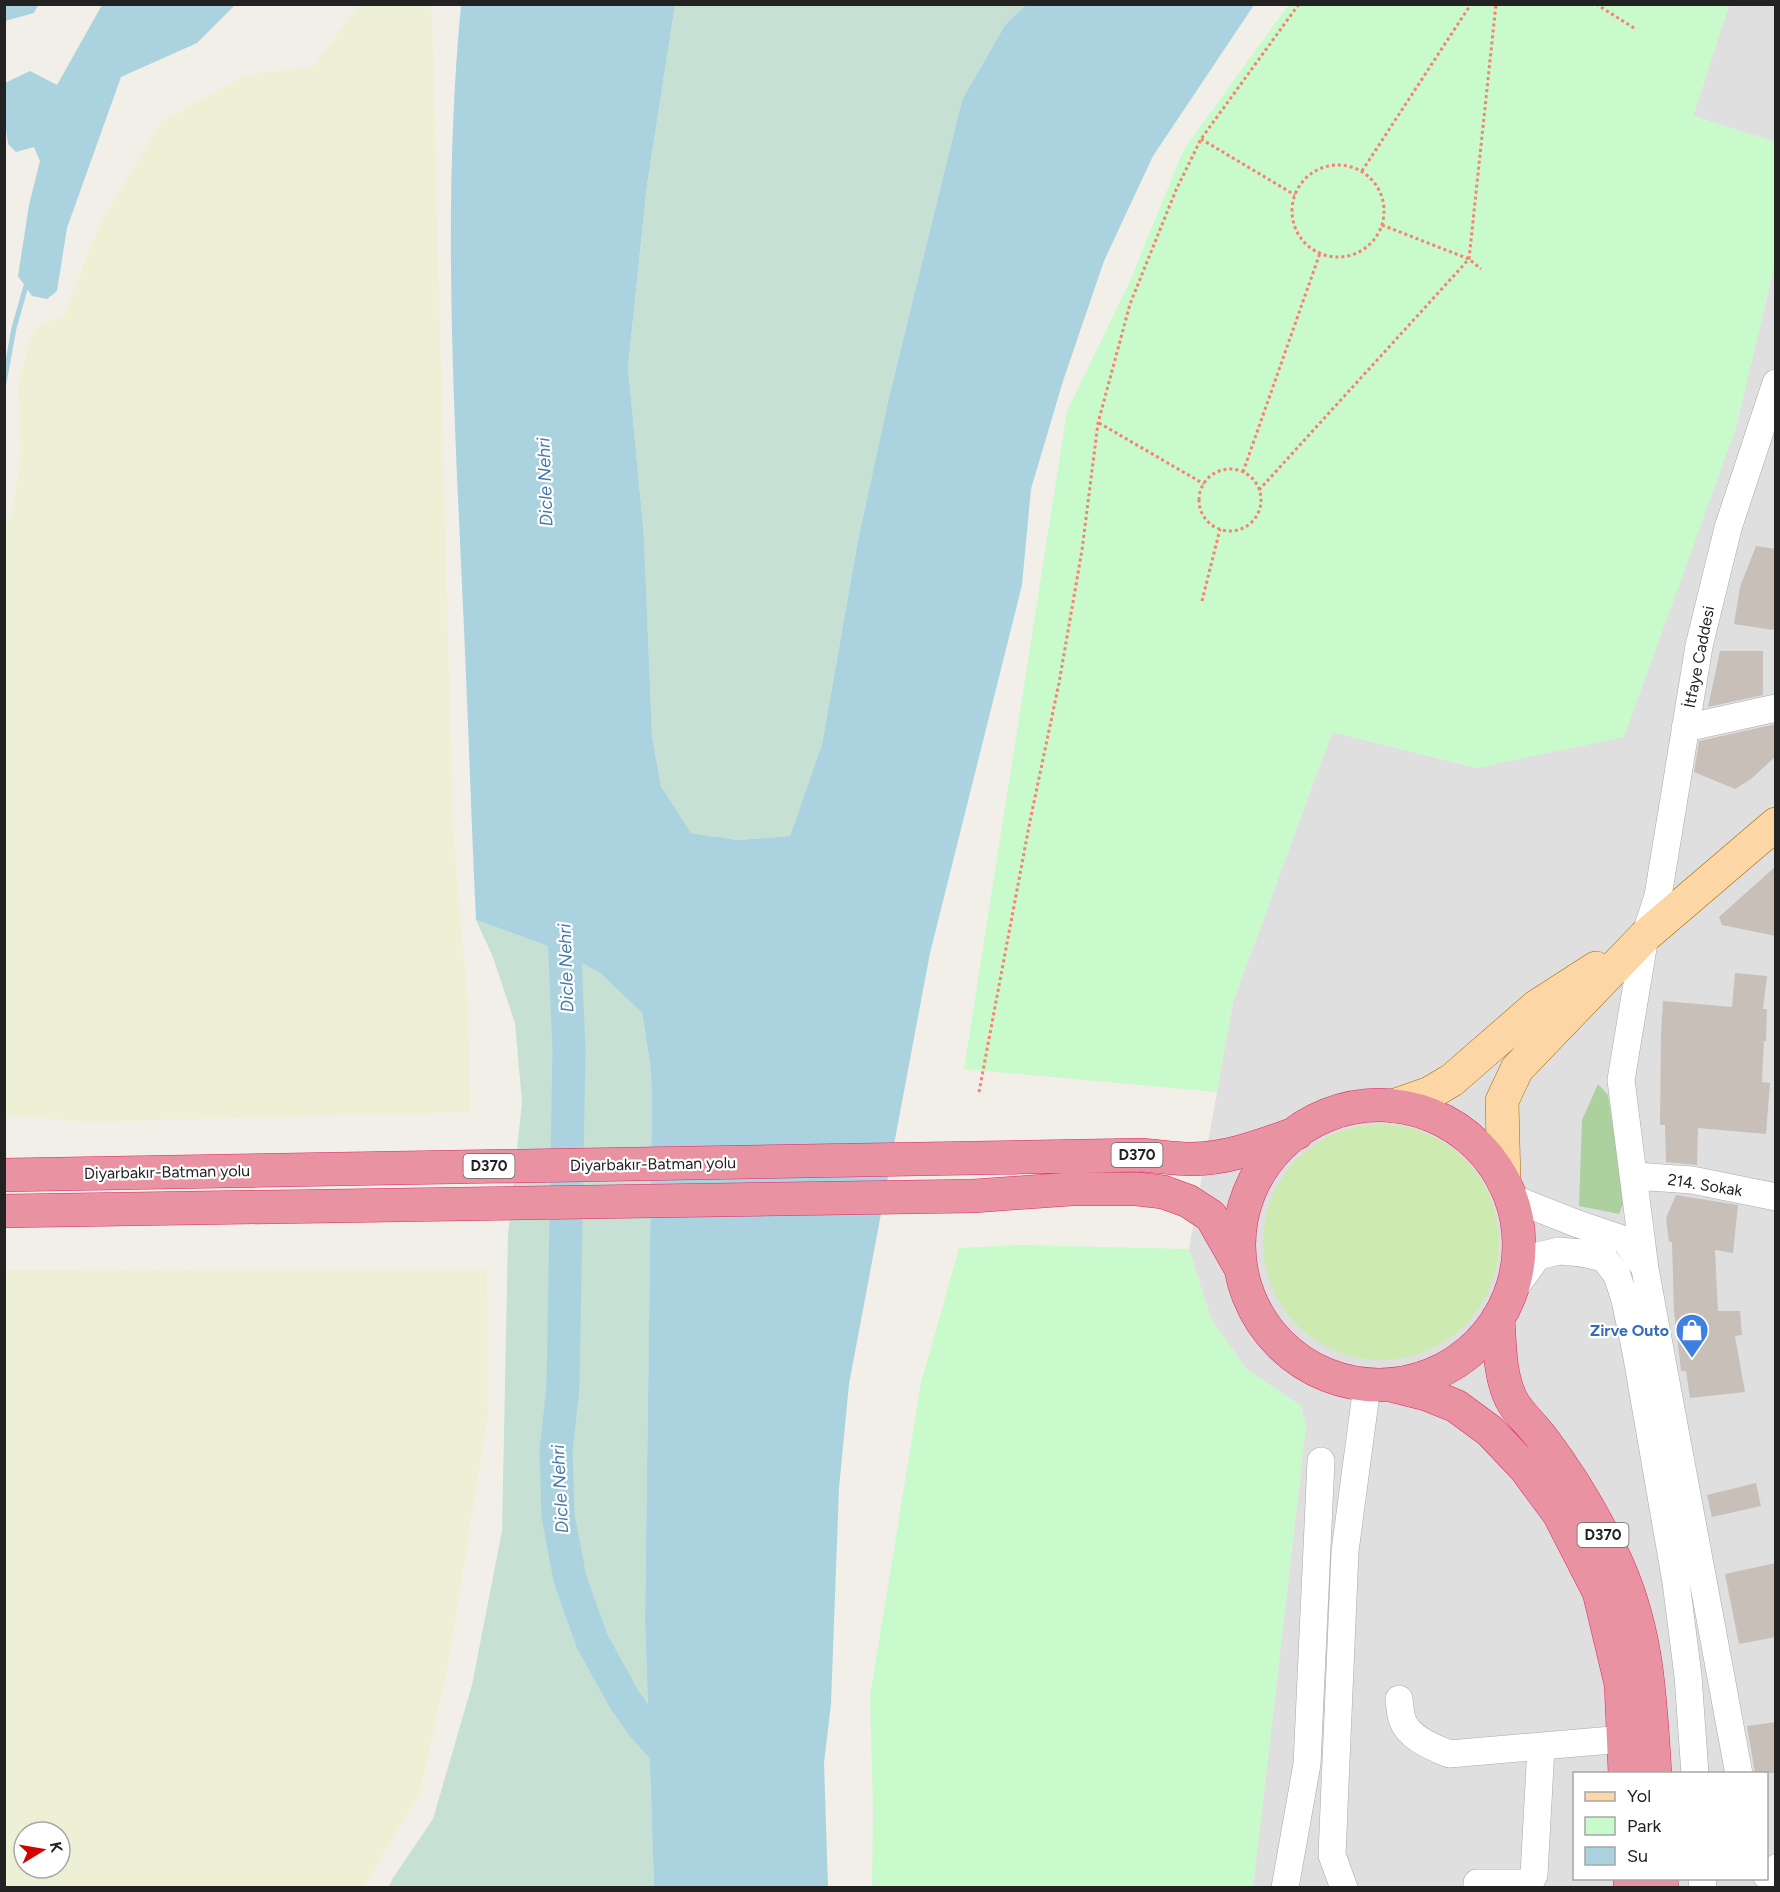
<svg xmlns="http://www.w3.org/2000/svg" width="1780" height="1892" font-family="Figtree,sans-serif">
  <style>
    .residential { fill: #e0dfdf; fill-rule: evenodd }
    .farmland { fill: #eef0d5; fill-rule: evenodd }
    .grass { fill: #cdebb0 }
    .forest { fill: #add19e }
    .wetland { fill: #c6e0d4 }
    .park { fill: #c8facc }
    .water { fill: #aad3df }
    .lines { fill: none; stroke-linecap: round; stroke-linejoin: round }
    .stream { stroke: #aad3df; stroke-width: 5 }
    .river { stroke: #aad3df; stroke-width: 33 }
    .building { fill: #c7bfb8 }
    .minor-casing { stroke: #a9a9a9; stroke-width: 28 }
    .major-casing { stroke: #a06b00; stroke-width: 34 }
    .highway-casing { stroke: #dc2a67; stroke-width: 34 }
    .path { stroke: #fa8072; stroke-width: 3; stroke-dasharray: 3 3; stroke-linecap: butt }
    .minor { stroke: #fff; stroke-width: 27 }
    .major { stroke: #fcd6a4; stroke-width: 33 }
    .highway { stroke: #e892a2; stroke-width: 33 }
    .labels { text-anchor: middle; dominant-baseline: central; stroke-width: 4.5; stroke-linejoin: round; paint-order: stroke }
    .shield { fill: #fff; stroke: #646464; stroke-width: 1.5 }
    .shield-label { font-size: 15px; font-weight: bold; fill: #222 }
    .street-label { font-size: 16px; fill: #222; stroke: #fff }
    .shop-label { font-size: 16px; font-weight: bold; fill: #366cbe; stroke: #fff; text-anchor: end }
    .water-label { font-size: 18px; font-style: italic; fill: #4a7aab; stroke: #fff }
  </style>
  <rect width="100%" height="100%" fill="#f2efe9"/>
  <path class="residential" d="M1729,5H1775V142L1693,116Z
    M1775,263V1887H1253L1306,1427L1301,1406L1246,1369L1211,1319L1189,1249L1233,1002L1332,732L1477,768L1735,431ZM1574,1774H1766V1878H1574Z"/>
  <path class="farmland" d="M366,4L426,5L432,12L453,827L468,1005L471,1112L86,1122L5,1115L4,520L11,518L21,455L18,384L29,341L37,327L64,315L100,223L161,121L248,74L312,67L357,8Z
    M487,1269L488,1416L447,1671L420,1793L364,1887H5V1270ZM24,1832H60V1868H24Z"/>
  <path class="grass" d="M1263 1242a118 118 0 1 1 236 0a118 118 0 1 1-236 0Z"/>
  <path class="forest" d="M1598,1084L1608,1095L1624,1202L1619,1214L1579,1206L1582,1120Z"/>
  <path class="wetland" d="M675,5H1026L1005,25L962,100L889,397L858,540L822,744L790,836L738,840L691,833L661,786L652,736L644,536L628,367L647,185Z
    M476,920L556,949L600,973L642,1013L650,1063L652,1097L645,1619L654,1887L388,1888L393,1878L433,1819L472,1685L502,1531L508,1236L522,1102L515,1023L493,957Z"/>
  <path class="park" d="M1289,4L1729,5L1693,116L1776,142L1775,263L1735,431L1624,737L1477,768L1332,732L1233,1002L1217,1092L964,1069L1067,411L1130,281L1184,149Z
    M1019,1245L1189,1249L1211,1319L1246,1369L1301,1406L1306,1427L1253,1887H872L873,1809L870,1696L921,1383L959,1248Z"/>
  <path class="water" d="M5,4H38V5L34,13L5,21Z
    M102,5H235L197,43L121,77L67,228L57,291L47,299L32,296L18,276L29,205L40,161L34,147L16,152L8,144L4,116L5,83L30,71L57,85Z
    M461,5H675L647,185L628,367L644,536L652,736L661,786L691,833L738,840L790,836L822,744L858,540L889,397L962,100L1005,25L1026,5H1254L1153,156L1104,261L1063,381L1031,489L1022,585L930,953L849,1384L839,1488L831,1704L824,1763L828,1887H654L645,1619L652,1097L650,1063L642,1013L600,973L556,949L476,920C471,816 468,711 463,607C454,406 442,205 461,5Z"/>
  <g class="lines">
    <path class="stream" d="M4,383L14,328L26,286"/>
    <path class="river" d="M563,908L569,1049L563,1387L556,1451L558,1515L570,1579L592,1641L624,1699L643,1726L678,1765"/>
  </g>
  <path class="building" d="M1756,546L1776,549V616L1773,630L1734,624L1740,587Z
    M1720,651H1763V695L1708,707Z
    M1776,724V756L1751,779L1735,789L1694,772L1699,741Z
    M1776,866V936L1722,925L1719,917Z
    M1735,973L1767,976L1763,1009H1767L1766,1041H1764L1762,1082L1770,1083L1766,1134L1698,1128L1697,1165L1666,1162L1665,1125H1660L1661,1033L1663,1001L1732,1007Z
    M1676,1195L1738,1205L1733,1253L1715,1250L1718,1311H1740L1742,1335L1735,1336L1745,1392L1690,1398L1686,1371H1681L1674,1311L1672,1242H1669L1666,1218Z
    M1756,1483L1761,1506L1712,1517L1707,1495Z
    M1776,1563V1637L1739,1644L1725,1574Z
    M1776,1722V1773H1755L1747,1726Z"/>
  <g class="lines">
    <g class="minor-casing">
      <path id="minor" d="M1685,728L1776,708
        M1635,1176L1692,1180L1776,1197
        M1512,1198L1578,1224L1625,1240L1645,1268
        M1513,1290L1538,1256L1559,1251L1582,1253L1604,1258L1617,1275L1625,1300L1636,1352L1676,1582L1688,1676L1695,1774
        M1399,1699C1400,1706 1400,1713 1402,1719C1408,1738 1433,1747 1449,1754L1624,1739
        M1739,1774L1645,1269L1621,1080L1645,936L1658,896L1699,646L1728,528L1776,383
        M1766,1875L1776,1868
        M1702,1878L1703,1888
        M1477,1883H1525L1532,1879L1534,1875L1541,1747
        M1285,1888L1307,1764L1321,1461
        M1344,1888L1332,1855L1345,1551L1367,1386"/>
    </g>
    <g class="major-casing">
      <path id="major" d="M1393,1106L1430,1093L1452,1080L1537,1006L1596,968
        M1504,1183L1502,1101L1517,1069L1645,936L1776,824"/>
    </g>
    <g class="highway-casing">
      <path id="highway" d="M1239 1245a140 140 0 1 1 280 0a140 140 0 1 1-280 0Z
        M4,1175L1141,1155C1158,1156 1175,1159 1192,1159C1228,1159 1263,1145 1297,1133
        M4,1211L974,1196L1071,1189H1137L1163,1192L1188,1201L1211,1216L1240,1267
        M1498,1318C1500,1344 1499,1374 1511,1399C1518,1413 1532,1425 1542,1438C1570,1475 1593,1513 1613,1555C1648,1628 1650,1695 1655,1774
        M1394,1386L1426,1394L1456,1406L1490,1431L1525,1468L1559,1514L1599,1592L1621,1684L1625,1774
        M1630,1878V1888
        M1661,1878L1662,1888"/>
    </g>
    <path class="path" d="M1596,4L1634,28
      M1201,139L1295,195
      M1292 211a46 46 0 1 1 92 0a46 46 0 1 1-92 0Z
      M1362,171L1471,4
      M1382,225L1469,259L1481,269
      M1099,423L1204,484
      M1199 500a31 31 0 1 1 62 0a31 31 0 1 1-62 0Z
      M1243,472L1320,253
      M1259,490L1469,259L1496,4
      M1202,601L1220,529
      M979,1092L1030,821L1059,683L1082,550L1098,423L1130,304L1176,190L1201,139L1299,4"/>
    <use href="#minor" class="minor"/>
    <use href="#major" class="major"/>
    <use href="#highway" class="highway"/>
  </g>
  <defs>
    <g id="shop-pin" transform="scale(1.725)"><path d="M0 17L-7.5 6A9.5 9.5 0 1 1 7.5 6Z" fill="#3f7fe0" stroke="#fff"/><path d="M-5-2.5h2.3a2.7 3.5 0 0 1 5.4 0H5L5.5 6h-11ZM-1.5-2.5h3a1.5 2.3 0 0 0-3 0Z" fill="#fff"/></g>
  </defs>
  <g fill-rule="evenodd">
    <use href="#shop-pin" x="1692" y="1330"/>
  </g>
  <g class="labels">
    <g class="shield">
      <rect x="1111.5" y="1143" width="51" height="24" rx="4.5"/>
      <rect x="463.5" y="1154" width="51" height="24" rx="4.5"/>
      <rect x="1577.5" y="1523" width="51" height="24" rx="4.5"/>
    </g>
    <g class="shield-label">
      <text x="1137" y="1155">D370</text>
      <text x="489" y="1166">D370</text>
      <text x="1603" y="1535">D370</text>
    </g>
    <g class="street-label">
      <text transform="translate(1699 657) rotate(-79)">İtfaye Caddesi</text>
      <text transform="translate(653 1164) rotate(-1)">Diyarbakır-Batman yolu</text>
      <text transform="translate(167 1172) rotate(-1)">Diyarbakır-Batman yolu</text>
      <text transform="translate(1705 1185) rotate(9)">214. Sokak</text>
    </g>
    <g class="shop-label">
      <text x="1669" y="1330">Zirve Outo</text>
    </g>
    <g class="water-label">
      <text transform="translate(545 482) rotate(-92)">Dicle Nehri</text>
      <text transform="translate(566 968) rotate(-92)">Dicle Nehri</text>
      <text transform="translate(560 1489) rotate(-93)">Dicle Nehri</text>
    </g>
  </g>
  <rect width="1780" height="1892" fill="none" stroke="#222222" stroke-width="12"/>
  <rect x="1573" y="1772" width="195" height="108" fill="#ffffff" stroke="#a7a7a7" stroke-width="1.5"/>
  <rect x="1585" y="1792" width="30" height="9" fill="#fcd6a4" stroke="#a7a7a7" stroke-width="1.5"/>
  <text x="1627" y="1802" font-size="18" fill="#222222">Yol</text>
  <rect x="1585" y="1817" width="30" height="18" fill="#c8facc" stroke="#a7a7a7" stroke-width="1.5"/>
  <text x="1627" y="1832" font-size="18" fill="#222222">Park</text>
  <rect x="1585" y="1847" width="30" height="18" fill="#aad3df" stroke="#a7a7a7" stroke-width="1.5"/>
  <text x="1627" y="1862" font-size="18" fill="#222222">Su</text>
  <g transform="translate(42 1850) rotate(79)"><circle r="28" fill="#ffffff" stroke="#a7a7a7" stroke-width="1.5"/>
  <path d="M0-4.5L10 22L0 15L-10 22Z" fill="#d40000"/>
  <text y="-9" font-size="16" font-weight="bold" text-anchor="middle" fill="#222222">K</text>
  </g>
</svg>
